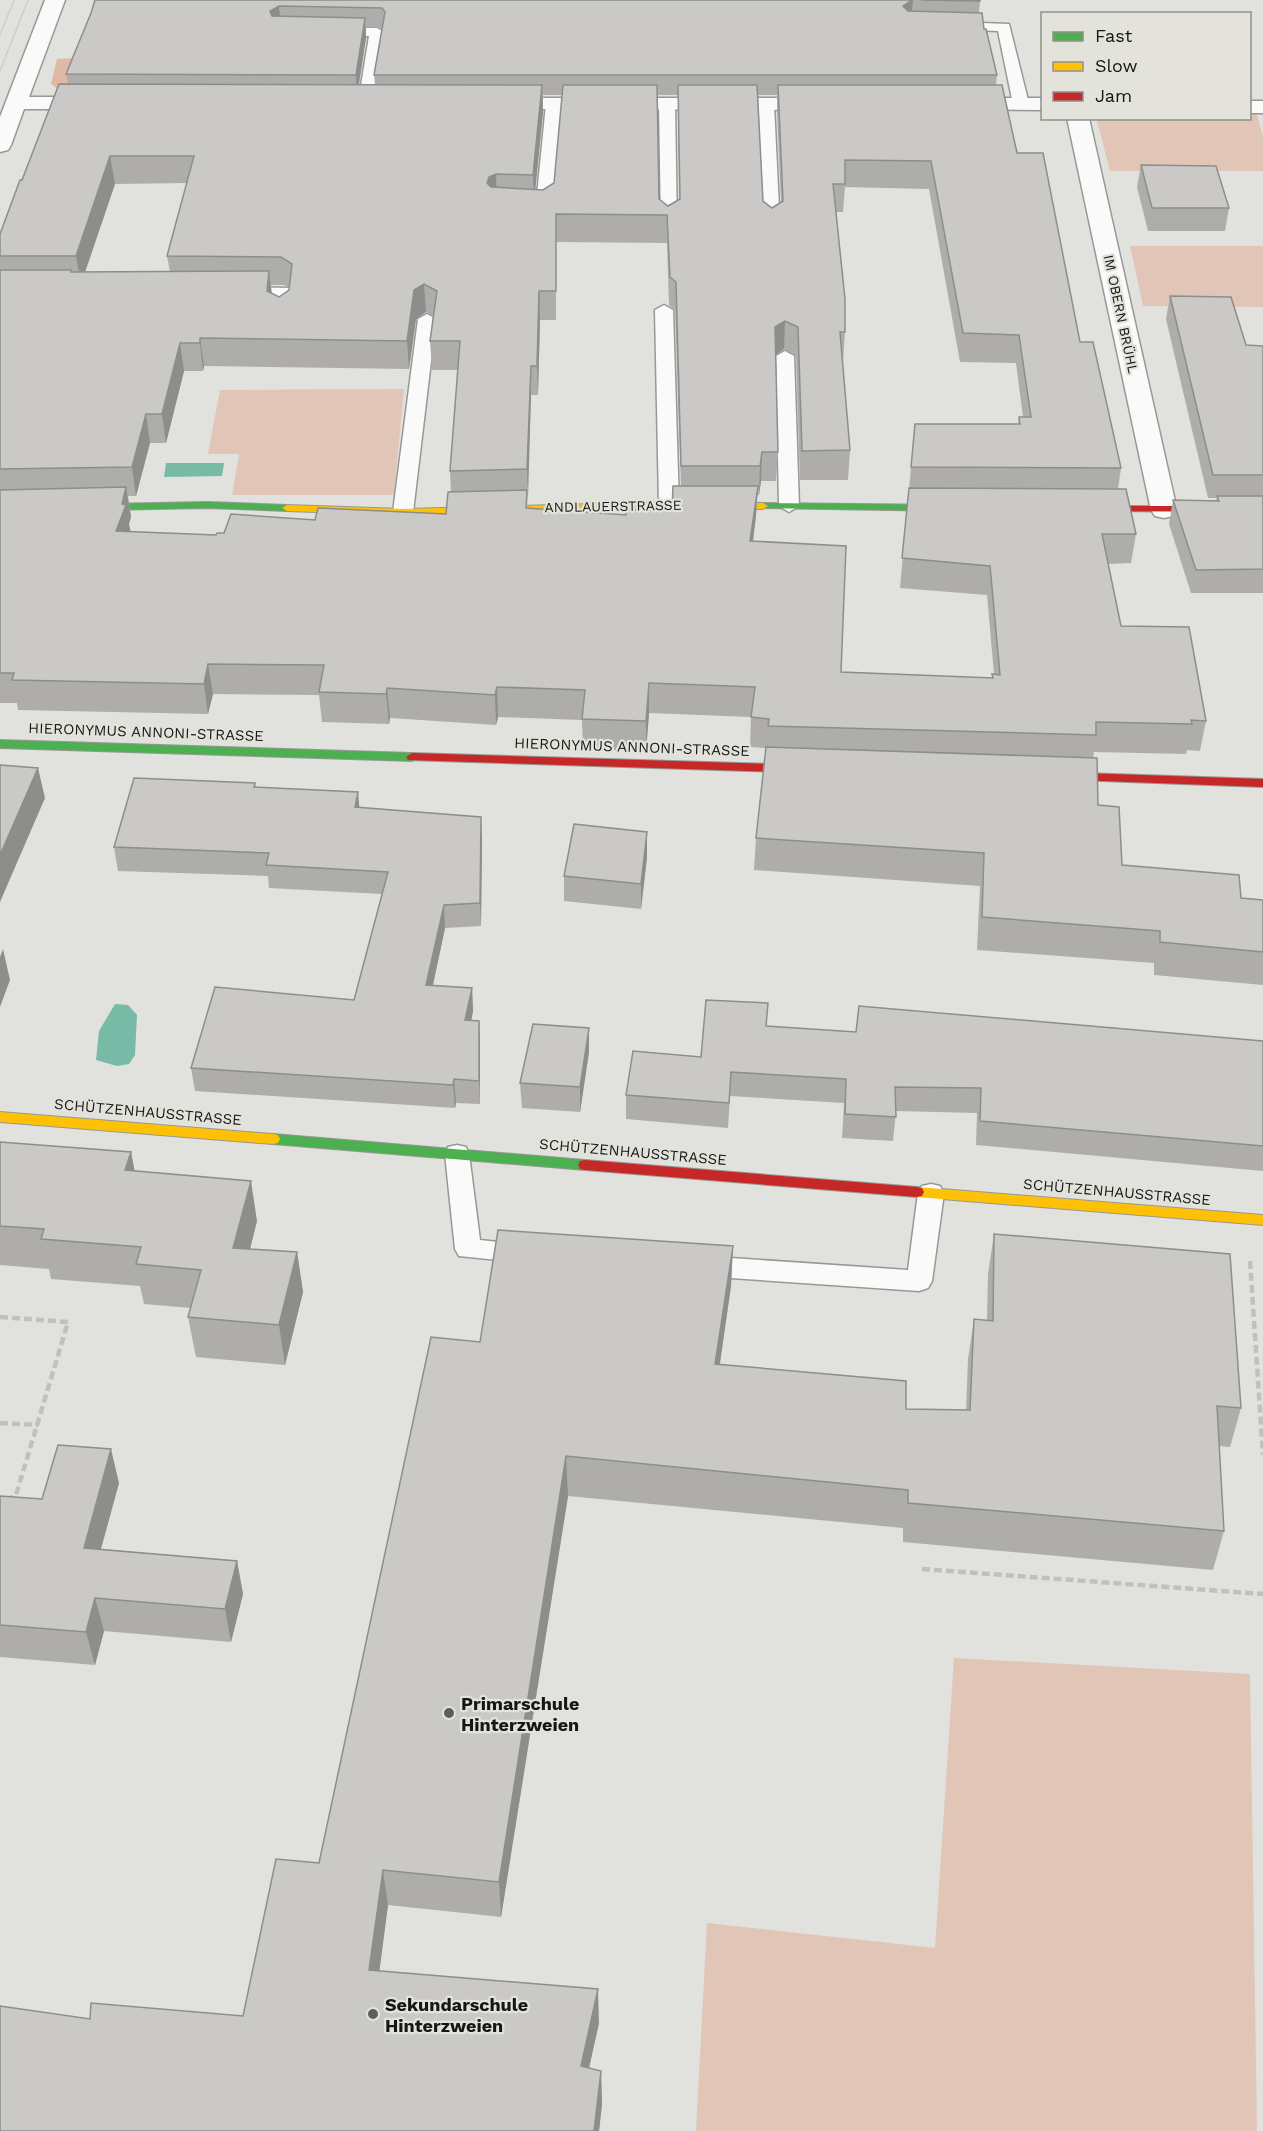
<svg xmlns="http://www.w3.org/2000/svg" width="1263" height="2131" font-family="'Work Sans',sans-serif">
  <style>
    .green { fill: #e1c6b8 }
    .forest { fill: #e0b9a4 }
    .water { fill: #77baa6 }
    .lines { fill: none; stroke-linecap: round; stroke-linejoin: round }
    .lane-casing { stroke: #989894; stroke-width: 3 }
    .street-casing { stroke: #989894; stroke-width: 3 }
    .fast-casing { stroke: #989894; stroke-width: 2 }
    .slow-casing { stroke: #989894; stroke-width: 2 }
    .jam-casing { stroke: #989894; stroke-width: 2 }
    .path { stroke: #c0c0bf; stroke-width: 4.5; stroke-dasharray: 8 4; stroke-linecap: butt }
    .lane { fill: #fafafa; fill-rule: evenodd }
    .street { fill: #fafafa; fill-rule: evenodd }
    .fast { fill: #4caf50; fill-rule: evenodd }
    .slow { fill: #ffc107; fill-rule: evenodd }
    .jam { fill: #c62828; fill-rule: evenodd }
    .tram { stroke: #cdcdcd; stroke-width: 1.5 }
    .wall { fill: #aeadab; fill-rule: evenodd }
    .shaded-wall { fill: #8d8d8b }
    .building { fill: #cac9c7; stroke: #8d8d8b; stroke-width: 1.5 }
    .poi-dot { fill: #5d5e5a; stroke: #e3e3db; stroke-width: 2 }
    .labels { text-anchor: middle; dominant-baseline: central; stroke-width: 4.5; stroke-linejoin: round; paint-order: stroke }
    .far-street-label { font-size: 14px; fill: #161714; stroke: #e3e3db }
    .street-label { font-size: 15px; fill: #161714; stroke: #e3e3db }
    .near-poi-label { font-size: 18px; font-weight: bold; fill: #161714; stroke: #e3e3db; text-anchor: start }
  </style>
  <rect width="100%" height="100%" fill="#e1e1dd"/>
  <path class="green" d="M1250,112H1256L1263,136V171H1110L1097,121L1099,118H1250Z
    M1130,246H1263V307L1143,306Z
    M404,389L394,495H232L239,454H208L220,390Z
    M954,1658L1250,1674L1257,2131H696L707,1923L935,1948Z"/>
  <path class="forest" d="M76,58L78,80L62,92L51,84L57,59Z"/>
  <path class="water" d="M166,463H224L222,476L164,477Z
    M115,1004L128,1005L137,1015L135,1055L129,1064L117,1066L96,1060L99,1031Z"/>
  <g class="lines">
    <g class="lane-casing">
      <path id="lane" d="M953,22L1009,24L1029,104L1026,107H1016L1013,104L998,31L948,29L946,26Z
        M333,28H377L384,32L371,107H361L358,104L369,36L328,35L326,32L328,29Z
        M554,99L562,104L552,210L550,213L536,215L528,210L536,205L546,104Z
        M667,99L675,104L677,227L669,232L661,227L659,104Z
        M766,99L774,104L780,229L772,234L764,229L758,104Z
        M239,287L290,288L293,292L287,322H275L272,318L275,297L233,296L230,292Z
        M664,305L673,310L679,505L669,511L659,505L655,310Z
        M427,314L436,319L413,512L403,518L393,512L418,319Z
        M785,351L794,356L799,506L789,512L779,506L776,356Z
        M457,1145L466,1147L469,1154L480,1240L535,1246L539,1253L535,1260L526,1263L459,1256L455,1249L445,1154L448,1147Z
        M931,1184L940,1186L944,1193L932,1281L928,1288L919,1291L701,1276L692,1273L688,1266L692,1259L701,1256L908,1270L918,1193L922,1186Z"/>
    </g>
    <g class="street-casing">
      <path id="street" d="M45,0H65L29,97H96L104,98L107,103L104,108L96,109H24L11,145L8,150L0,152V117Z
        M498,98H822L830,99L833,104L830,109L822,110L490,109L487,104L490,99Z
        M960,98H1042V110L952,109L949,104L952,99Z
        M1250,101H1263V113H1250Z
        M1067,118H1089L1177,510L1173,516L1164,518L1155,516L1151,510Z"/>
    </g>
    <g class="fast-casing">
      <path id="fast" d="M208,502L287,505L292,508L287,511L208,508L0,512V506Z
        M763,503L952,505L957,508L952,511L759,508L758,506Z
        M0,740L412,753L418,757L412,761L0,748Z
        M273,1134L585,1160L590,1161L592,1165L590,1169L585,1170L273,1144L268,1143L266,1139L268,1135Z"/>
    </g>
    <g class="slow-casing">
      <path id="slow" d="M669,502L763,503L768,506L763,509L669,508L403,515L287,511L282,508L287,505L403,509Z
        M0,1112L273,1134L278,1135L280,1139L278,1143L273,1144L0,1122Z
        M917,1187L1263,1215V1225L917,1197L912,1196L910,1192L912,1188Z"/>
    </g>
    <g class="jam-casing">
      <path id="jam" d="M1085,506H1263V512L1081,511L1080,509Z
        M412,753L808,765L814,769L808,773L408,760L406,757Z
        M1052,772L1263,779V787L1048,779L1046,776Z
        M585,1160L917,1187L922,1188L924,1192L922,1196L917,1197L585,1170L580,1169L578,1165L580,1161Z"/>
    </g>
    <path class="path" d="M1250,1261L1263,1455
      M0,1317L68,1322L16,1495L0,1503
      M0,1423L38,1425
      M922,1569L1263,1594"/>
    <use href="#lane" class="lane"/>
    <use href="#street" class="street"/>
    <use href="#fast" class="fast"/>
    <use href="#slow" class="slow"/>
    <use href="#jam" class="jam"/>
    <path class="tram" d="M0,35L14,0
      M0,71L28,0"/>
  </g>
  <path class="wall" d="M95,0H980L979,13L997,75L996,85L1121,468L1118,489L1136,534L1131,563L1108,564L1121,626L1206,721L1200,751L1187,750L1186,754L1094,752L1093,758L1098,805L1122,865L1241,898L1263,900V985L1154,975V963L977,950L980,886L754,870L756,838L766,748L750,747L751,717L649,713L646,751L583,749L582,720L498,717L496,725L390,718L389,724L322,722L319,695L213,694L208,714L18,710L17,703H0V234L22,180L68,84L66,74L91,13ZM366,27L382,28L374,75L375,85H359L366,38ZM543,95H562L554,183L543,190L535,189L543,112ZM657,95H678L679,200L668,206L659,199ZM758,95H777V112L781,203L772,208L763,201ZM187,183L167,256L170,272H85L115,184ZM845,187L929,189L960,362L1016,363L1023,417H1019L1018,424H915L900,588L987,595L994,674H992V678L841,672L753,542L756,516L757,495H759L761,481H776L778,452L776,355L784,349L796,356L800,480H848L850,450L842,361H843L845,332L836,212H843ZM556,242L667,243L669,305L675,310L681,486L672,509L626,515L527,508L531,395H538L540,320H556ZM271,285H284L289,288V290L279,297L272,293ZM426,312L433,316L430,341L432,370H458L450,471L451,492L446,514L315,520L224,533L216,535L130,532L129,524L131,517L128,496H136L150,443H166L184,371H203L204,366L409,369L416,319Z
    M1141,165L1229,208L1225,231H1148L1137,187Z
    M1170,296L1246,345L1263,346V593H1191L1169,524L1173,500H1216L1217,498H1208L1166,319Z
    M255,783L256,787L359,807L482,840L481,926L445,928L433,985L472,988L473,1011L471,1021H479L480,1044V1104L456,1103L455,1108L195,1091L191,1068L354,1000L382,894L269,888L268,876L118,871L114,847Z
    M647,857L641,909L564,901V876Z
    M767,1026L856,1032L1263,1041V1171L976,1145L977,1113L896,1111L893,1141L842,1138L844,1103L730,1096L728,1128L626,1119V1095L701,1057Z
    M589,1052L580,1112L522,1108L520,1083Z
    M0,1142L131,1152L134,1171L257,1221L250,1249L297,1252L303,1292L285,1365L196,1357L188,1317L191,1308L144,1304L140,1286L51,1279L49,1269L0,1265Z
    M994,1234L1241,1408L1230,1447L1219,1446L1224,1531L1213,1570L903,1542V1528L568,1496L501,1917L388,1905L379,1971L599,2023L589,2068L601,2071L602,2104L599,2131H0L90,2019L243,2016L319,1863L480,1342L733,1246L731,1286L720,1364L906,1409L966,1410L968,1359L974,1319L987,1320L988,1274Z
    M119,1483L101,1549L237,1561L243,1594L231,1642L104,1631L95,1665L0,1657V1496L42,1499Z"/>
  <path class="shaded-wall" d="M913,0L911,20L903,6Z
    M279,6L281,26L272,31L270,11Z
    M365,18L366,38L357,95L356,75Z
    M542,85L543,112L534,203L533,175Z
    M110,156L115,184L81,284L76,256Z
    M496,174L497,202L487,183L489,177Z
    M269,271L272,299L267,291Z
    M424,284L426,312L416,319L409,369L407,341L414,290Z
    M539,291L540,320L538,395L537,366Z
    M785,321L784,349L774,356L775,327Z
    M200,338L204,366L203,371L200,343Z
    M180,343L184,371L166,443L162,414Z
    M531,366V395L528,498L527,469Z
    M146,414L150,443L136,496L132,467Z
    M762,452L761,481L759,495L760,466Z
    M758,486L756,516L749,571L750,541Z
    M126,487L131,517L129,524L131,534L116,531Z
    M208,664L213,694L208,714L204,684Z
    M649,683V713L646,751V721Z
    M497,687L498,717L496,725L495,695Z
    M387,688L390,718L389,724L386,694Z
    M38,768L45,798L0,902V855Z
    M358,792L360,815L355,807Z
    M481,817L482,840L481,926L480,903Z
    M647,832V857L641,909V884Z
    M444,905L445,928L428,1008L426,985Z
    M3,949L10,980L0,1007V957Z
    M472,988L473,1011L467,1043L465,1020Z
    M479,1021L480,1044V1104L479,1081Z
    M589,1028V1052L580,1112V1087Z
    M454,1079L456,1103L455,1108L453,1085Z
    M131,1152L139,1193L125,1170Z
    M251,1181L257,1221L240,1288L233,1248Z
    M733,1246L731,1286L714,1403L715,1364Z
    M297,1252L303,1292L285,1365L279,1325Z
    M111,1449L119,1483L92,1581L84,1548Z
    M566,1456L568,1496L501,1917L499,1882Z
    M237,1561L243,1594L231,1642L225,1609Z
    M95,1598L104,1631L95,1665L86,1632Z
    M383,1870L388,1905L375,2005L369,1970Z
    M598,1989L599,2023L582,2099L581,2066Z
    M601,2071L602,2104L599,2131H594Z"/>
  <path class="building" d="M95,0H912L903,6L908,11L982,13L984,29H986L997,75H374L385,12L382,8L279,6L270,11L272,16L365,18L356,75L66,74L91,13Z
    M921,0H980V1Z
    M59,84L542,85L533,175L496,174L489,177L487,183L491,187L543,190L554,183L563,85H657L659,199L668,206L680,199L678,85H757L763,201L772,208L783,201L778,85H1002L1017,153H1043L1080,342H1093L1121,468L911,467L915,424H1020L1019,417H1031L1019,335L963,333L931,161L845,160V184H833L845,299V332H840L850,450L802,451L798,327L785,321L775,327L778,452H762L760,466H681L676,282L670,277L667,215L556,214V291H539L537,366H531L527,469L450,471L460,341H430L437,291L424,284L414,290L407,341L200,338V343H180L162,414H146L132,467L0,469V270H71V272L269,271L267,291L279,297L289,290L292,264L281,257L167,256L194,156H110L76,256H0V234L20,180H22Z
    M1141,165L1216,166L1229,208H1152Z
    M1170,296L1231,297L1246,345L1263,346V475H1213Z
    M673,486H758L750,541L846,546L841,672L993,678L992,674L1000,675L990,566L902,558L909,488L1126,489L1136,534H1102L1121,626L1189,627L1206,721L1191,720L1192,724L1096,722V735L768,726L769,719L751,717L755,687L649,683L646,721L582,719L585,690L497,687L495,695L387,688L386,694L319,692L324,665L208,664L204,684L12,680L14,673H0V490L126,487L122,504L126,505L116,531L216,535L217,533H224L231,514L315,520L318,508L446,514L448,492L527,490L526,508L626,515L625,510L672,509Z
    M1217,496H1263V569L1196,570L1173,500L1219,501Z
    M766,747L1097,758L1098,805L1119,807L1122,865L1239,875L1241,898L1263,900V952L1160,942V931L982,917L984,853L756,838Z
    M0,765L38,768L0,855Z
    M134,778L255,783L254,787L358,792L355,807L481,817L480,903L444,905L426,985L472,988L465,1020L479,1021V1081L454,1079L453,1085L191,1068L215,987L354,1000L388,872L266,865L269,853L114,847Z
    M574,824L647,832L641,884L564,876Z
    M706,1000L768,1003L766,1026L856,1032L859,1006L1263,1041V1146L980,1121L981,1088L895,1087L896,1117L845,1114L846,1079L731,1072L729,1103L626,1095L633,1051L701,1057Z
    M533,1024L589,1028L580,1087L520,1083Z
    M0,1142L131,1152L125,1170L251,1181L233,1248L297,1252L279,1325L188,1317L201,1270L136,1264L141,1247L41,1239L44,1229L0,1226Z
    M498,1230L733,1246L715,1364L906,1381V1409L970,1410L974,1319L993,1321L994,1234L1230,1254L1241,1408L1217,1406L1224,1531L908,1503V1490L566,1456L499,1882L383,1870L369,1970L598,1989L581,2066L601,2071L594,2131H0V2006L90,2019L91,2003L243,2016L276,1859L319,1863L431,1337L480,1342Z
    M58,1445L111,1449L84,1548L237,1561L225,1609L95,1598L86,1632L0,1625V1496L42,1499Z"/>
  <g class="poi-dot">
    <circle cx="449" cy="1713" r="6"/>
    <circle cx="373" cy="2014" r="6"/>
  </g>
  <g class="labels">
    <g class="far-street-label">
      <text transform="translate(1121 314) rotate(78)">IM OBERN BRÜHL</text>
      <text transform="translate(613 506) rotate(-1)">ANDLAUERSTRASSE</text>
    </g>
    <g class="street-label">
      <text transform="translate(146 732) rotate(2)">HIERONYMUS ANNONI-STRASSE</text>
      <text transform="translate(632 747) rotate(2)">HIERONYMUS ANNONI-STRASSE</text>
      <text transform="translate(148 1112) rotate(5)">SCHÜTZENHAUSSTRASSE</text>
      <text transform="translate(633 1152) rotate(5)">SCHÜTZENHAUSSTRASSE</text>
      <text transform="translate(1117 1192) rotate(5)">SCHÜTZENHAUSSTRASSE</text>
    </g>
    <g class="near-poi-label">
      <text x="461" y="1703">Primarschule<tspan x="461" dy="21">Hinterzweien</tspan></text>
      <text x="385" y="2004">Sekundarschule<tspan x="385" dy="21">Hinterzweien</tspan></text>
    </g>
  </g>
  <rect x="1041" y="12" width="210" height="108" fill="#e3e3db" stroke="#91918b" stroke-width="1.5"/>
  <rect x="1053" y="32" width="30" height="9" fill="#4caf50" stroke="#91918b" stroke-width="1.5"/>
  <text x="1095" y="42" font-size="18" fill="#161714">Fast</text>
  <rect x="1053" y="62" width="30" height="9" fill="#ffc107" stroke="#91918b" stroke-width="1.5"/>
  <text x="1095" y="72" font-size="18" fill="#161714">Slow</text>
  <rect x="1053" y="92" width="30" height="9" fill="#c62828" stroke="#91918b" stroke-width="1.5"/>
  <text x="1095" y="102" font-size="18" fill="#161714">Jam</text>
</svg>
